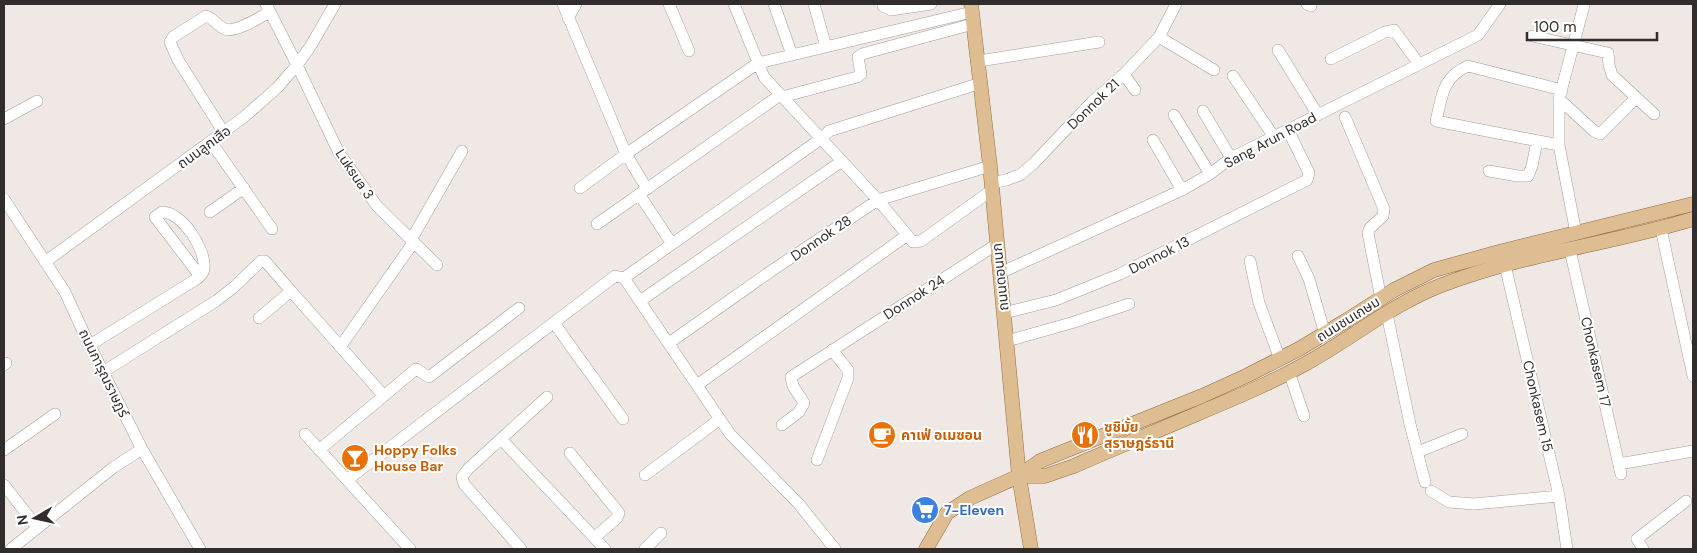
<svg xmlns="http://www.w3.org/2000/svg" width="1697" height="553" font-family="'DM Sans','Noto Sans Thai',sans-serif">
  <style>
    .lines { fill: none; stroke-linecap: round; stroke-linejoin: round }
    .minor-casing { stroke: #a59e9b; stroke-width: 12 }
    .major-casing { stroke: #946e3f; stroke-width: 15 }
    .minor { stroke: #fff; stroke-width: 11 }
    .major { stroke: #dfbd92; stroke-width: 14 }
    .labels { text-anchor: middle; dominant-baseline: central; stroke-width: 4; stroke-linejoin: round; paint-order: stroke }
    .street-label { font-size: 14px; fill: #302d2c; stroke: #fff }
    .food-label { font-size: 14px; font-weight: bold; fill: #c56008; stroke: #fff; text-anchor: start }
    .shop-label { font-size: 14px; font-weight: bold; fill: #366cbe; stroke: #fff; text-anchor: start }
  </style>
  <rect width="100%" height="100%" fill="#efe8e4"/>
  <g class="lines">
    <g class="minor-casing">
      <path id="minor" d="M266,4L297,65L339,153L377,206L437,265
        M563,4L626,154L647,189
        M669,4L689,51
        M734,4L764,77L878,200L913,242L921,241L992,190
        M774,4L792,55
        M814,4L826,47
        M883,4V6L891,10L931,4
        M1307,4L1311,6
        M568,18L576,4
        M1532,36L1608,53L1609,65L1612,75L1654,114
        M1159,37L1214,70
        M1278,50L1318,115
        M1331,59L1385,32L1394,30L1419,64
        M979,61L1099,42
        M1124,74L1135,90
        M1233,76L1274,137
        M782,97L857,77L861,74L858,57L862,54L973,24
        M1559,99L1594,131L1600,134L1636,98
        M1203,111L1231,158
        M1174,115L1210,174
        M1345,117L1384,209L1383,216L1370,228L1368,233L1381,299
        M4,119L37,101
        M224,133L178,60L170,42L173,37L206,16C214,18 217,26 225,29C236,33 260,17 270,12
        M1153,140L1182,190
        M211,142L272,229
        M1559,145L1436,121C1442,97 1442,77 1468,66L1562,90
        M1489,171L1518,176H1528L1532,166L1537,141
        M992,183L1006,180L1020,175L1034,163L1092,102L1124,74L1159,37L1176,4
        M580,188L626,154L758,63L972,12
        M639,194L672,244
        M4,199L65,292L86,338L142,449L200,549
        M210,212L244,188
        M597,224L780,95
        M1661,229L1693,376
        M1576,233L1559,145V99L1584,5
        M411,240L462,151
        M1570,250L1621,474
        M1298,256L1309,279L1325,334
        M1250,261L1259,303L1280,359
        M45,262L244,117L277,88L297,65L310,47L335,4
        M1505,265L1559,496L1567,549
        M1000,273L1182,190L1210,174L1231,158L1478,35L1500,4
        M624,278L730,434L798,503L835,549
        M640,301L842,161
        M1004,313L1056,300L1120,274L1307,180L1309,173L1288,130
        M1387,314L1410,424L1425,482
        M259,318L291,291L384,396
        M554,323L623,419
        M1007,341L1071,323L1129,304
        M669,343L774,269L878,200L990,166
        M90,345L195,280C199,278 204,273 204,268C206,249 182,212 162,212L155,217L200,276
        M340,347L413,243
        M4,365L6,363
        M103,372L216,301L234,287L261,261H265L291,291
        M1289,372L1304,416
        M697,385L906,236
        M782,425L799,412L804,403L793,386L791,377L997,244
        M305,434L410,549
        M501,439L605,549
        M4,450L55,414
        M319,450L416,369L429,377L519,308
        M1418,452L1462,434
        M570,453L619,513L617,518L594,538
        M817,460L848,378V370L832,350
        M1619,464L1693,451
        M645,475L720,419
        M347,480L615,276L624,278L822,138L829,131L981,83
        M4,485L37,527
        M1431,491L1449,502L1474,504L1559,496
        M11,549L114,467L142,449
        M521,549L464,484L462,477L468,469L547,397
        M645,549L661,533
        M1643,549L1637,539L1686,501"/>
    </g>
    <g class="major-casing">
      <path id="major" d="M971,4L990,166L1019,476L1031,549
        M1019,476H1045L1074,466C1115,448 1157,431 1199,413C1235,398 1271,383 1305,364C1351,339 1392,304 1442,285C1523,254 1610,244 1693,219
        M926,549L947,513L970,498L1019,476L1040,461L1202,396L1246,376L1299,349L1347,320L1394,290L1434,270L1499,252L1693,204"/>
    </g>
    <use href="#minor" class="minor"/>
    <use href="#major" class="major"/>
  </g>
  <defs>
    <g id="cafe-disc" transform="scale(1.4375)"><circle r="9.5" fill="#e8710a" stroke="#fff"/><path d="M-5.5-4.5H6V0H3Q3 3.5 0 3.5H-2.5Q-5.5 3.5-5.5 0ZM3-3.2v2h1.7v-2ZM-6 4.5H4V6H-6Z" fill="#fff"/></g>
    <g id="restaurant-disc" transform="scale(1.4375)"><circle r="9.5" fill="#e8710a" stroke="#fff"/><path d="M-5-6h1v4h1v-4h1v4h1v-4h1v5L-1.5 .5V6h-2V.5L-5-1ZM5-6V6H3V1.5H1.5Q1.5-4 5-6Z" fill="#fff"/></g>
    <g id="bar-disc" transform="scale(1.4375)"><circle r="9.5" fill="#e8710a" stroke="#fff"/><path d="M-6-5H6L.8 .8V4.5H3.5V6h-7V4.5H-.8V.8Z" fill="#fff"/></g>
    <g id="supermarket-disc" transform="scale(1.4375)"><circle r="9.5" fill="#3f7fe0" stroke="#fff"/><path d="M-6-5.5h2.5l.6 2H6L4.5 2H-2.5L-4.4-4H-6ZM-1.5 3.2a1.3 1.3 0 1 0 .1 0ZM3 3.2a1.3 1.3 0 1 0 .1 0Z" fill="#fff"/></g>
  </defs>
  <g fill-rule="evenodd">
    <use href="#cafe-disc" x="882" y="435"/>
    <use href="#restaurant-disc" x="1085" y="435"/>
    <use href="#bar-disc" x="355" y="458"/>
    <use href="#supermarket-disc" x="925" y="510"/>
  </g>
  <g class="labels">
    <g class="street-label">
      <text transform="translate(1093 104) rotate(-44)">Donnok 21</text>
      <text transform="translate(1270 140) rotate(-28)">Sang Arun Road</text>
      <text transform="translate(204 147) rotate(-36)">ถนนลูกเสือ</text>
      <text transform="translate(355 174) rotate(56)">Luksua 3</text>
      <text transform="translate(821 238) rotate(-34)">Donnok 28</text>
      <text transform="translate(1159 255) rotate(-27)">Donnok 13</text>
      <text transform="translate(1000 277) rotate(-96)">ถนนดอนนก</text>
      <text transform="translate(914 297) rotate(-33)">Donnok 24</text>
      <text transform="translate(1348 319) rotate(-32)">ถนนชนเกษม</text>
      <text transform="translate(1596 362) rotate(77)">Chonkasem 17</text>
      <text transform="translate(104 373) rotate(64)">ถนนการุณราษฏร์</text>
      <text transform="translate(1538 406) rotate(77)">Chonkasem 15</text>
    </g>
    <g class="food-label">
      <text x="1104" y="427">ซูชิมั้ย<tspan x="1104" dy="16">สุราษฎร์ธานี</tspan></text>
      <text x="901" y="435">คาเฟ่ อเมซอน</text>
      <text x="374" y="450">Hoppy Folks<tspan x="374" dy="16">House Bar</tspan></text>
    </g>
    <g class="shop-label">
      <text x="944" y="510">7-Eleven</text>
    </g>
  </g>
  <rect width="1697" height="553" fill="none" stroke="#302d2c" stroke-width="10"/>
  <g transform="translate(35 518) rotate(261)" stroke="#ffffff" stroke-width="4" paint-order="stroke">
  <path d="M0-4L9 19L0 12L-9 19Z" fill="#302d2c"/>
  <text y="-8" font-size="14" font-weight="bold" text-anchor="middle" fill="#302d2c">N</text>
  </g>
  <path d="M1527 32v8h130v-8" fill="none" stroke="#302d2c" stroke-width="2.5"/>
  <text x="1534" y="32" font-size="15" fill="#302d2c" stroke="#ffffff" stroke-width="4" paint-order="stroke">100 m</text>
</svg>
